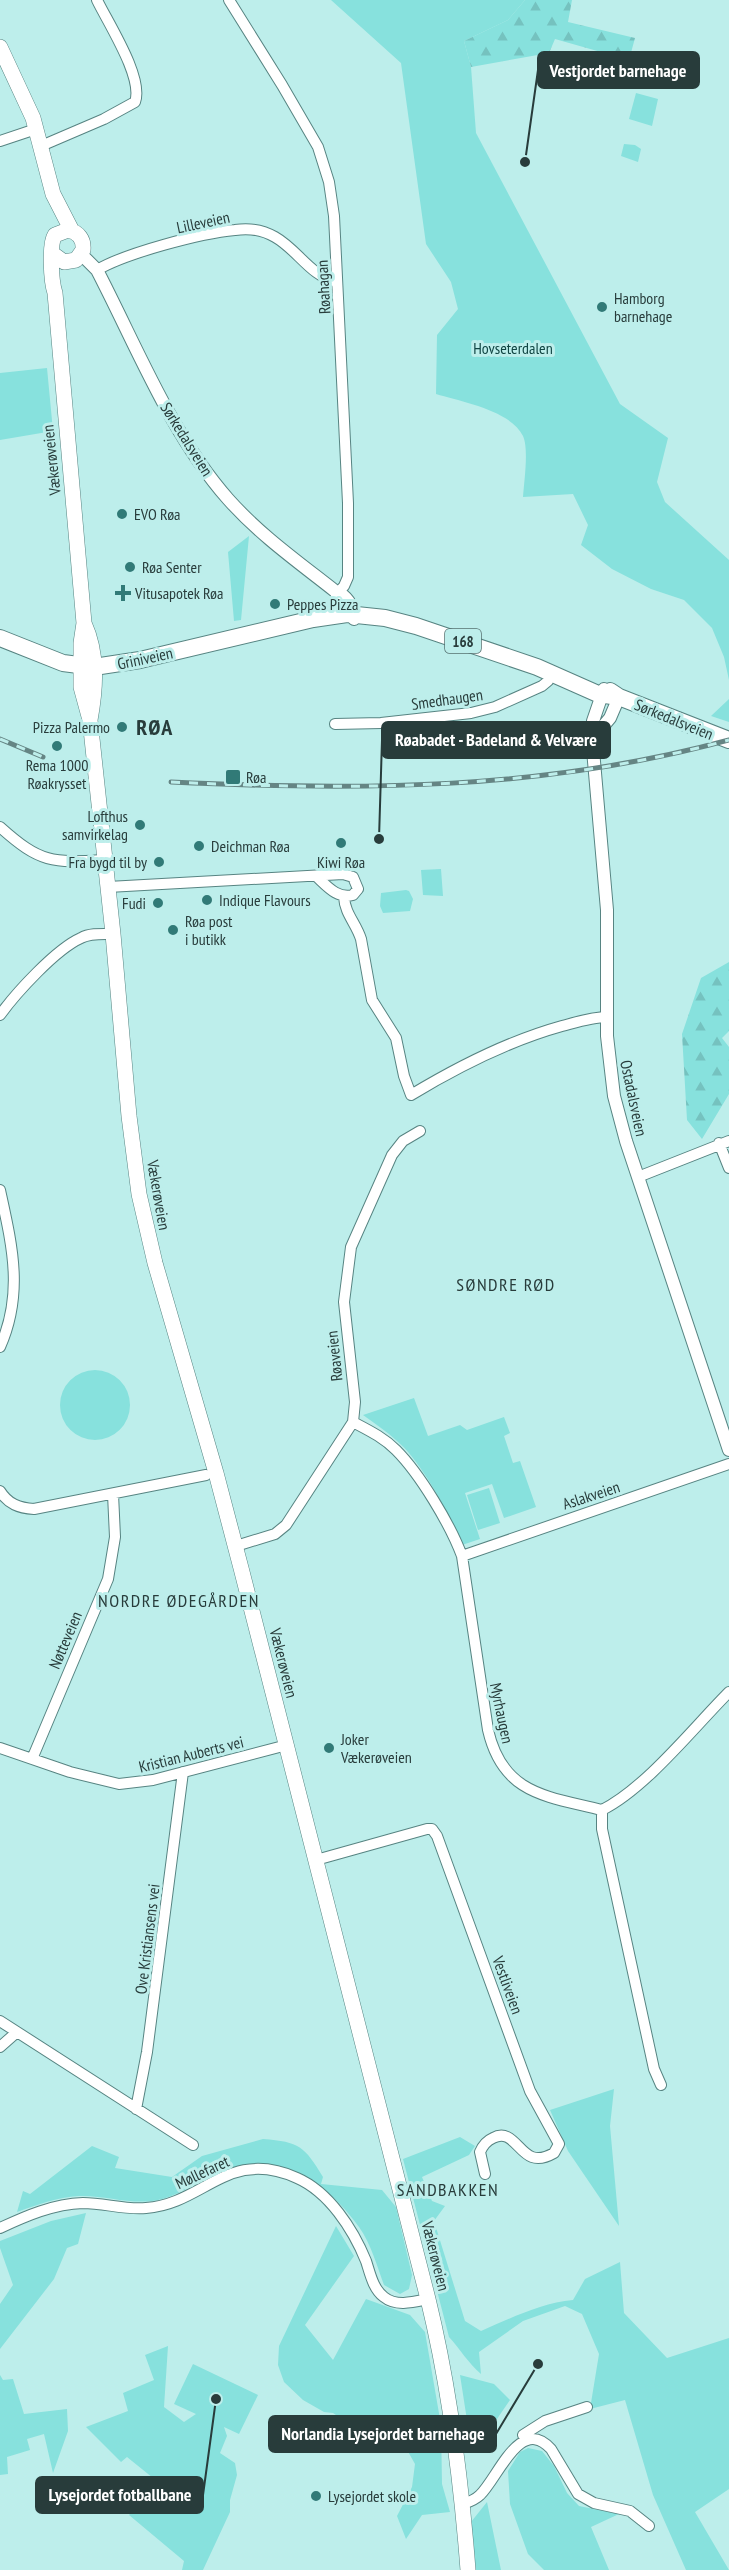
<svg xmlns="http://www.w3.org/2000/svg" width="729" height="2570" font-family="'PT Sans Narrow',sans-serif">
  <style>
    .green { fill: #87e1dd }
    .forest { fill: url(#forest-firs) }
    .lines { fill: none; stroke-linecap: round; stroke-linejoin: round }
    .minor-casing { stroke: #578482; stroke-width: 12 }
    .tertiary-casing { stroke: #578482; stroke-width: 14 }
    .secondary-casing { stroke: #578482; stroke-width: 16 }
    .primary-casing { stroke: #578482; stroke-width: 18 }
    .minor { stroke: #fff; stroke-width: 10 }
    .tertiary { stroke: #fff; stroke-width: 12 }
    .secondary { stroke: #fff; stroke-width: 15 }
    .primary { stroke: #fff; stroke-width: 16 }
    .rail-casing { stroke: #658584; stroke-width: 5 }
    .rail { stroke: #bdeeeb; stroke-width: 3; stroke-dasharray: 9; stroke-linecap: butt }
    .poi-dot { fill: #317a77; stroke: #bdeeeb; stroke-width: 2 }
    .labels { text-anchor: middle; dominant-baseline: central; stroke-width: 6; stroke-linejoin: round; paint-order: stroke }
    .shield { fill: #bdeeeb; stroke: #557170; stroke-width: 1.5 }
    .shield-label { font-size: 15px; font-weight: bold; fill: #283c3b }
    .street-label { font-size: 16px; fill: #283c3b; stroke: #bdeeeb }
    .poi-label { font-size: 16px; fill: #283c3b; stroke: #bdeeeb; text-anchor: start }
    .park-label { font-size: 16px; fill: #104543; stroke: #bdeeeb }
    .neighbourhood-label { font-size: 18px; letter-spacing: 1.5px; fill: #283c3b; stroke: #bdeeeb }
    .district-label { font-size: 22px; font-weight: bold; letter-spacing: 1.5px; fill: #283c3b; stroke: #bdeeeb }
    .leader { fill: none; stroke: #283c3b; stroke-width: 2 }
    .callout-dot { fill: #283c3b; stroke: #bdeeeb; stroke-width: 2 }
    .callout { fill: #283c3b; stroke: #283c3b; stroke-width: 2 }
    .callout-label { font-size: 18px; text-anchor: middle; font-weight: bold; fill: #fff }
  </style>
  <defs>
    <pattern id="forest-firs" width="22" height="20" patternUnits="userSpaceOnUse" patternTransform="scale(1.5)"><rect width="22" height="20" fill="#87e1dd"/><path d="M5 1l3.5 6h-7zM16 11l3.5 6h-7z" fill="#75c2bf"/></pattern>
  </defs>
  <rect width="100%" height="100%" fill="#bdeeeb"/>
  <path class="green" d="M331,0H525L508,20L464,41L471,67L476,133L620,404L668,438L657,482L665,502L729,560V680L724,657L712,628L684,600L651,589L612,569L581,545L588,525L573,494L523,497C524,482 529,449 523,436C510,410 462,402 436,394L437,335L458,309L451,282L426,244L401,63Z
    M636,93L658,99L652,126L629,119Z
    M624,144L635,145L641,149L638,162L621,156Z
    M47,368L53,431L0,440V373Z
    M249,536L241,620L234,621L228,552Z
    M729,699V722L711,716Z
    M441,869L443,896L423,895L421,870Z
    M406,890L409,891L413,899L410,911L383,913L380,906L381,893Z
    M60 1405a35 35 0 1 1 70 0a35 35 0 1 1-70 0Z
    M414,1398L428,1436L460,1425L467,1430L504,1417L510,1433L504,1436L513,1463L520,1461L536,1507L504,1518L492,1484L465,1493L480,1539L462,1545C449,1514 422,1462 397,1441C386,1431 374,1423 363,1415Z
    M489,1488L500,1523L478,1530L467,1495Z
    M614,2089L610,2126L619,2226L568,2151L550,2110Z
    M460,2137L475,2146L469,2155L422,2177L432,2201L445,2206L434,2221L465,2321L481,2331C511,2318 541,2303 573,2300L585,2279L620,2262L624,2313L667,2358L729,2338V2489L695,2512L729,2570H686L653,2495L625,2400L590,2409L599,2354L582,2314L565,2306L523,2321L479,2352L481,2374C468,2363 460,2349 449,2337L403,2159Z
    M263,2139C300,2142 304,2146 323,2177L321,2184L382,2190L396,2207L412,2275L409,2289L400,2294L384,2285C377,2266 371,2244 359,2227C328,2183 281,2153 227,2169C201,2177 180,2198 152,2201C128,2204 103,2195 79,2196C57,2197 37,2205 17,2212L23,2191L30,2194L92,2146L119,2157L115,2168L172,2177L202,2156Z
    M86,2213L78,2244L67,2248L54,2279L0,2349V2304L13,2285L0,2248V2241L51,2221Z
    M336,2226L354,2256L305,2325L333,2360L366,2299L410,2315L425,2332L441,2425L442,2484L450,2512L422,2515L406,2539L397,2516L412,2487L415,2464L406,2448L375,2442L333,2413L324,2412L303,2400L284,2382L278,2365L279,2346Z
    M168,2346L164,2407L184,2422L196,2414L174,2404L193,2364L258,2395L239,2434L224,2427L227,2436L220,2453L235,2463L237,2475L230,2500V2512L203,2570H182L184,2561L129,2515L135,2508L129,2502L147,2482L153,2488L158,2482L127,2457L121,2462L86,2427L128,2411L123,2393L154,2380L145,2355Z
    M0,2375L3,2380L13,2379L24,2414L67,2409L68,2431L53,2473L44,2434L27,2439L30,2450L7,2457L8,2474L0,2475Z
    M460,2375L494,2384L510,2400L479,2445L471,2446Z
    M528,2448L542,2451L554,2466L567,2493L579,2506L619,2514L591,2527L609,2570H544L528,2554L510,2504L508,2471L520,2452Z
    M487,2502L501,2570H476L471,2522Z"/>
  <path class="forest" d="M525,0H572L568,22L635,38L629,60L555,39L549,53L471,67L464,41L508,20Z
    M729,962V1031L722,1038L729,1047V1094L702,1139L687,1120L682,1034L701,978Z"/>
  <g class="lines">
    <g class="minor-casing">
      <path id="minor" d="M229,0L282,85L318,147L329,182L334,216L348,503V577L344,586L336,595
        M0,141L36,129
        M41,146L104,119L135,102C144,78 108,23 97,0
        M97,270C126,253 201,233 235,230C248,228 263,230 275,237C298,250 310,276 337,282
        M335,724L381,723L471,713L495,707L542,686L548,681L551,672
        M0,827C40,863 52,863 104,860
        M108,887L343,874L353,877L358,889L353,895C337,899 327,886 316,876
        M344,897C345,914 356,923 361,939L372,1000L396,1038L404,1076L411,1095C459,1066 508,1041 562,1026C577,1022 592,1017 607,1017
        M0,1015C16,993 56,949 81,938C90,933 102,934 113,934
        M719,1143L729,1168
        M638,1177L729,1141
        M0,1190C12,1245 24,1293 0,1347
        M353,1422C368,1430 383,1437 396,1450C420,1474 450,1524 462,1556L488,1730C503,1795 547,1796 602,1810
        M0,1491C8,1504 19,1508 34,1509L206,1475
        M236,1546L275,1534L286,1525L353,1422L355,1402L344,1302L351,1247L392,1155L403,1141L420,1131
        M462,1556L729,1464
        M0,1748L70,1772L119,1784L153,1780L287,1745
        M32,1759L108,1579L115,1537L113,1494
        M602,1810V1829L654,2069L661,2085
        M602,1810C646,1788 694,1727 729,1692
        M316,1860L427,1829H432L437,1836L530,2091L559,2144L554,2153C547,2157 540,2160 532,2157C518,2152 511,2128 493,2138C486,2141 483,2145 480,2152L485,2174
        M0,2021L193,2145
        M0,2047L17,2032
        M136,2109L147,2052L183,1772
        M0,2228C26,2216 53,2204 83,2203C104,2203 125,2210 146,2208C204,2204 228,2147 297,2178C329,2192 353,2229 366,2261C370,2273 373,2289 384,2297C396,2307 414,2302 428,2299
        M523,2435L545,2421L587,2407
        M463,2504C469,2502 475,2500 480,2495C498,2478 520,2415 551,2449L578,2494L594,2503L630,2511L649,2526"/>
    </g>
    <g class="tertiary-casing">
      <path id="tertiary" d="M81,254L97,270C137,347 170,433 228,499C260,535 297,561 335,591C348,596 353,605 354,619
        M604,689L593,721V750L607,910V1036L614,1096L626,1141L729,1450
        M594,737L610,718L619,697"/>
    </g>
    <g class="secondary-casing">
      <path id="secondary" d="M0,47L33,118L53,194L72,231
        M53,254L64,262L76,260L83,250C84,240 79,232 68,230L55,235C49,244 51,281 55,293L84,623L81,643V687L90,720L113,934L129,1116L139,1194L155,1263L216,1473L241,1568L428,2299C450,2389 461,2478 468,2570
        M84,623C98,654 96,687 90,720"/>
    </g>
    <g class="primary-casing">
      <path id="primary" d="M0,638L63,663L94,667L140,660L313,619L347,614L385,618L416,626L537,667L598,694L619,697
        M610,691L619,697L729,740"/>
    </g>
    <use href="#minor" class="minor"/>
    <use href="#tertiary" class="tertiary"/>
    <use href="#secondary" class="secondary"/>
    <use href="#primary" class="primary"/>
    <g class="rail-casing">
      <path id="rail" d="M0,739L43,757
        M171,782C360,791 545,790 729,740"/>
    </g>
    <use href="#rail" class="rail"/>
  </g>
  <g class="poi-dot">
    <circle cx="602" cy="307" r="6"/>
    <circle cx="122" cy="514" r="6"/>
    <circle cx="130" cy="567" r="6"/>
    <path d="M120 584h6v6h6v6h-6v6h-6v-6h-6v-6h6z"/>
    <circle cx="275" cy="604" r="6"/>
    <circle cx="122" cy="727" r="6"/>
    <circle cx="57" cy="746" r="6"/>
    <rect x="225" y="769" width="16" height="16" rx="3"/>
    <circle cx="140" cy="825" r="6"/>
    <circle cx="341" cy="843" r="6"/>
    <circle cx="199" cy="846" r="6"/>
    <circle cx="159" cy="862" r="6"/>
    <circle cx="207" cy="900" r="6"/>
    <circle cx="158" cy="903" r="6"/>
    <circle cx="173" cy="930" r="6"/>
    <circle cx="329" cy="1748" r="6"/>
    <circle cx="316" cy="2496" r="6"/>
  </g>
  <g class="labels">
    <rect class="shield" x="445" y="629" width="36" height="24" rx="4.5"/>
    <g class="shield-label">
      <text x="463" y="641">168</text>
    </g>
    <g class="street-label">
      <text transform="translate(203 222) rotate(-12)">Lilleveien</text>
      <text transform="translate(323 287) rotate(-93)">Røahagan</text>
      <text transform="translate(187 439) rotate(58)">Sørkedalsveien</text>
      <text transform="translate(51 460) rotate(-96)">Vækerøveien</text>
      <text transform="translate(145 658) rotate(-12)">Griniveien</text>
      <text transform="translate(447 699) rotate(-8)">Smedhaugen</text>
      <text transform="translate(674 719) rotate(22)">Sørkedalsveien</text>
      <text transform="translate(634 1098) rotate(78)">Ostadalsveien</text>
      <text transform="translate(159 1195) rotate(80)">Vækerøveien</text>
      <text transform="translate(334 1356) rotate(-96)">Røaveien</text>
      <text transform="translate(591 1495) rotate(-18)">Aslakveien</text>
      <text transform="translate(65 1640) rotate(-67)">Nøtteveien</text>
      <text transform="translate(284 1663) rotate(76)">Vækerøveien</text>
      <text transform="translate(502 1713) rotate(78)">Myrhaugen</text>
      <text transform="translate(191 1754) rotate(-14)">Kristian Auberts vei</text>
      <text transform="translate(147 1939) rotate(-83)">Ove Kristiansens vei</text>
      <text transform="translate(508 1985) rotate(70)">Vestliveien</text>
      <text transform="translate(202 2172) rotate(-25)">Møllefaret</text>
      <text transform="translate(436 2256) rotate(76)">Vækerøveien</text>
    </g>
    <g class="poi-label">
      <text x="614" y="298">Hamborg<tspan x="614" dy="18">barnehage</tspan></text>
      <text x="134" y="514">EVO Røa</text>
      <text x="142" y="567">Røa Senter</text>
      <text x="135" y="593">Vitusapotek Røa</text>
      <text x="287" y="604">Peppes Pizza</text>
      <text x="110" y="727" text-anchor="end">Pizza Palermo</text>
      <text x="57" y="765" text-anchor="middle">Rema 1000<tspan x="57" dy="18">Røakrysset</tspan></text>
      <text x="246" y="777">Røa</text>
      <text x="128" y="816" text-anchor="end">Lofthus<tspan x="128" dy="18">samvirkelag</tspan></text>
      <text x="211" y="846">Deichman Røa</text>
      <text x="147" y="862" text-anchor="end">Fra bygd til by</text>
      <text x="341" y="862" text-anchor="middle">Kiwi Røa</text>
      <text x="219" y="900">Indique Flavours</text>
      <text x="146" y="903" text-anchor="end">Fudi</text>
      <text x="185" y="921">Røa post<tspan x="185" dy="18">i butikk</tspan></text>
      <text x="341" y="1739">Joker<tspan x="341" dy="18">Vækerøveien</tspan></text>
      <text x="328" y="2496">Lysejordet skole</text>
    </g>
    <g class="park-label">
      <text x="513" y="348">Hovseterdalen</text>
    </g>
    <g class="neighbourhood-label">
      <text x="506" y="1284">SØNDRE RØD</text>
      <text x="179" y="1600">NORDRE ØDEGÅRDEN</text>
      <text x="448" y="2189">SANDBAKKEN</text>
    </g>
    <g class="district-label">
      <text x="155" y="727">RØA</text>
    </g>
  </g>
  <path class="leader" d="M525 162L538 70M379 839L382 740M538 2364L496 2434M216 2399L203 2495"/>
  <g class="callout-dot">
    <circle cx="525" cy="162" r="6"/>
    <circle cx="379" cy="839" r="6"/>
    <circle cx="538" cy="2364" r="6"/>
    <circle cx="216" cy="2399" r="6"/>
  </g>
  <g class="callout">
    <rect x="538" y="52" width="161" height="36" rx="6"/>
    <rect x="382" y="722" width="228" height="36" rx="6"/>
    <rect x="269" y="2416" width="227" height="36" rx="6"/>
    <rect x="36" y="2477" width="167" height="36" rx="6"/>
  </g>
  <g class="callout-label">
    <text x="618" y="77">Vestjordet barnehage</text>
    <text x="496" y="746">Røabadet - Badeland &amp; Velvære</text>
    <text x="383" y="2440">Norlandia Lysejordet barnehage</text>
    <text x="120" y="2501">Lysejordet fotballbane</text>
  </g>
</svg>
